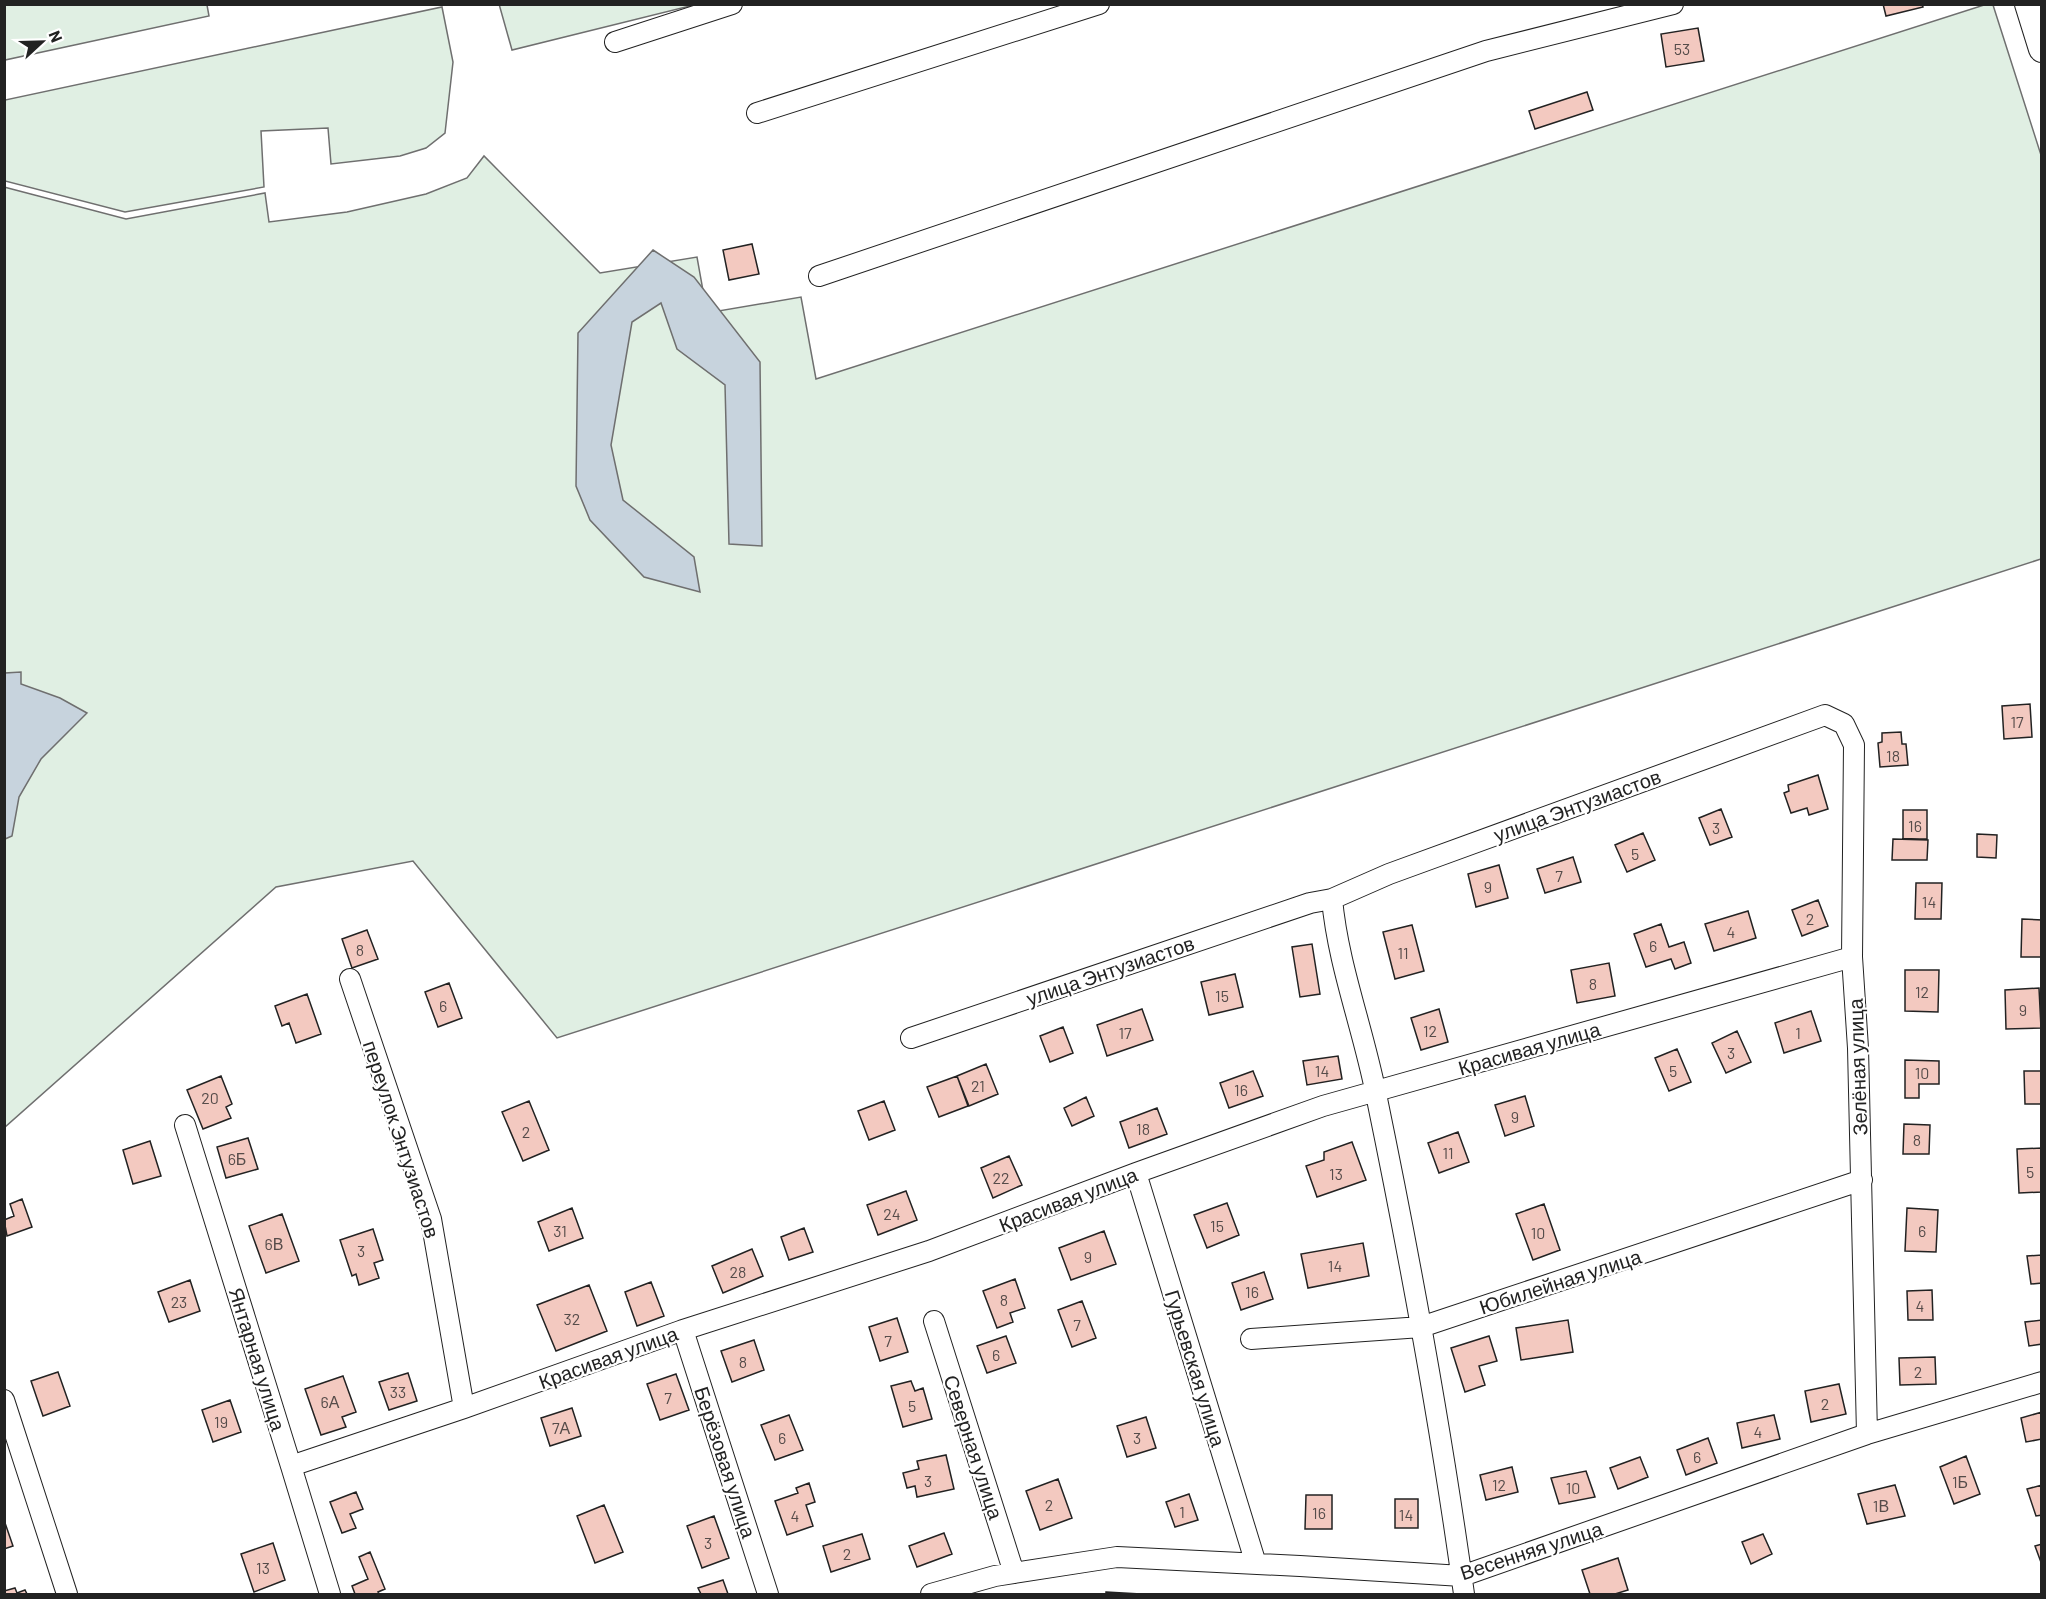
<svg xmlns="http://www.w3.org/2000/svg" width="2046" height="1599" font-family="Barlow,sans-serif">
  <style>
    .green { fill: #e0efe3; stroke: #6f6f6f; stroke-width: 1.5 }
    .water { fill: #c7d3dd; stroke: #6f6f6f; stroke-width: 1.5 }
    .building { fill: #f3c9c0; stroke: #222; stroke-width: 1.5 }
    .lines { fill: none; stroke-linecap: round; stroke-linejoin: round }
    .minor-casing { stroke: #222; stroke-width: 22 }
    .major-casing { stroke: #222; stroke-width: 28 }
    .minor { stroke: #fff; stroke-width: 20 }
    .major { stroke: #fff; stroke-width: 26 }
    .labels { text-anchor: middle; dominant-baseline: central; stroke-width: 4.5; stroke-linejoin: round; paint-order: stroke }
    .number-label { font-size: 16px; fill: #564c4a }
    .street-label { font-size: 20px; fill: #222; stroke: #fff }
  </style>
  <rect width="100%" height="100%" fill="#fff"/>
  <path class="green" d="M499,4H694V5L512,50Z
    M4,5H207L209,16L5,60Z
    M1984,5H1993L2041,155V559L557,1038L413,861L276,887L5,1127L4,187L126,219L265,193L269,222L347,212L426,194L467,178L484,156L600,273L697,257L707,313L801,297L816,379Z
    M442,7L453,62L445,133L426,148L400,156L331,164L328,128L261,131L264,187L125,212L5,181V100Z"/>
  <path class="water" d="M653,250L694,277L760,362L762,546L729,544L725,385L677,349L661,303L632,322L611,445L623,500L694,557L700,592L644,577L590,520L576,486L578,333Z
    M21,672V684L60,698L87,713L41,759L19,797L12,836L5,839V673Z"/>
  <path class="building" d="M1883,4H1922L1923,7L1886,16Z
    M1698,28L1704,61L1666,67L1661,34Z
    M1587,92L1593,110L1535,129L1529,111Z
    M752,244L759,274L729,280L723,250Z
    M2030,704L2032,737L2004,739L2002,706Z
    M1901,732L1902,744H1906L1908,765L1880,767L1878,743L1882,742V733Z
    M1818,775L1828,809L1809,815L1807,808L1791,813L1784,793L1789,791L1788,785Z
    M1721,809L1732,837L1710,845L1699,818Z
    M1903,810H1927V839H1903Z
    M1643,833L1655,860L1627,872L1615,845Z
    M1977,834L1997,835L1996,858L1977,857Z
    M1893,839L1928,840L1927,860H1892Z
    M1573,857L1581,882L1545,893L1537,869Z
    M1499,865L1508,898L1476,907L1468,874Z
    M1916,883H1942L1941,919H1915Z
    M1818,900L1828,926L1802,936L1792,910Z
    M1748,911L1756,938L1714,951L1705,924Z
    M2022,919L2042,920V957H2021Z
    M1661,924L1669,947L1684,942L1691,963L1675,969L1671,959L1646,967L1634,934Z
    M1412,925L1424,971L1395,979L1383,932Z
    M367,930L378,959L352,968L342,939Z
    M1312,944L1320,994L1300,997L1292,947Z
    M1609,963L1615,996L1577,1003L1571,970Z
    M1905,970H1939L1938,1012L1905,1011Z
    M1235,974L1243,1007L1209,1015L1201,982Z
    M449,983L462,1018L438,1027L425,992Z
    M2039,988L2041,1028L2006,1029L2005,990Z
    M307,994L321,1034L296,1043L289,1023L282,1026L275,1006Z
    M1142,1009L1153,1040L1107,1056L1097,1025Z
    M1439,1009L1448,1042L1421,1050L1411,1018Z
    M1811,1011L1821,1041L1784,1053L1775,1023Z
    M1063,1027L1073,1053L1050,1062L1040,1036Z
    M1737,1031L1751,1062L1726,1073L1712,1043Z
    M1677,1049L1691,1082L1669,1091L1655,1058Z
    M1338,1056L1342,1079L1307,1085L1303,1061Z
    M1905,1060L1939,1061V1084H1919V1098H1905Z
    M986,1064L998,1094L969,1106L957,1076Z
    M1253,1071L1263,1096L1229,1108L1220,1083Z
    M2024,1071H2042V1104H2025Z
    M221,1076L232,1104L226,1107L231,1118L203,1129L187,1090Z
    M957,1076L968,1106L939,1117L927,1087Z
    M1525,1096L1534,1126L1505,1136L1495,1105Z
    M1086,1097L1094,1116L1072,1126L1064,1108Z
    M529,1101L549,1150L523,1161L502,1112Z
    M884,1101L895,1130L869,1140L858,1111Z
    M1157,1108L1167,1134L1129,1148L1120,1122Z
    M1904,1124L1930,1125L1929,1154H1903Z
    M1458,1132L1469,1162L1439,1173L1428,1143Z
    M248,1138L258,1169L226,1178L217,1147Z
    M150,1141L161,1176L133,1184L123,1150Z
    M1352,1142L1366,1180L1317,1197L1306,1166L1324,1160V1152Z
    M2042,1148V1192L2019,1193L2017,1149Z
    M1009,1156L1022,1185L993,1198L981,1168Z
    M906,1191L917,1220L878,1235L867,1205Z
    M22,1199L32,1227L7,1236L4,1220L14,1216L10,1204Z
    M1227,1203L1239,1235L1207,1248L1194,1215Z
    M1544,1204L1560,1250L1533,1260L1516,1214Z
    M572,1208L583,1238L549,1251L538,1222Z
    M1907,1208L1938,1210L1936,1252L1905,1251Z
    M282,1214L299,1261L266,1273L249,1226Z
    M804,1228L813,1252L789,1260L781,1237Z
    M373,1229L383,1260L374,1263L379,1278L359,1285L356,1274L352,1276L340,1240Z
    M1104,1231L1116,1264L1071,1280L1059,1248Z
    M1363,1243L1369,1276L1308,1288L1301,1254Z
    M752,1249L763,1276L723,1293L712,1266Z
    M2042,1255V1283L2031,1284L2027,1256Z
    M1264,1272L1273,1299L1241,1310L1232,1283Z
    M1015,1279L1025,1308L1010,1313L1013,1322L997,1328L983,1291Z
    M190,1280L200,1311L169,1322L158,1292Z
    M651,1282L664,1316L637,1326L625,1292Z
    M589,1285L607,1331L556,1351L537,1305Z
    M1932,1290L1933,1320H1908L1907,1291Z
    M1082,1301L1096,1338L1072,1347L1058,1310Z
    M897,1318L908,1352L880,1361L869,1327Z
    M1568,1320L1573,1352L1521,1360L1516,1328Z
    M2042,1320V1344L2029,1346L2025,1322Z
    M1006,1336L1016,1363L987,1373L977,1346Z
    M1489,1336L1497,1361L1479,1366L1485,1385L1465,1392L1451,1348Z
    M754,1340L764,1370L732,1382L721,1351Z
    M1935,1357L1936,1384L1900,1385L1899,1358Z
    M58,1372L70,1406L43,1416L31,1381Z
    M408,1373L417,1401L389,1410L379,1382Z
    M676,1374L689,1410L660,1420L647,1384Z
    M343,1376L356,1412L342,1417L346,1427L321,1435L305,1389Z
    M911,1381L915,1391L923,1388L932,1419L903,1427L891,1386Z
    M1839,1384L1846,1414L1811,1422L1805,1391Z
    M230,1400L241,1432L213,1442L202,1410Z
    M572,1408L581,1436L550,1446L541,1418Z
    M2042,1412V1439L2026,1442L2021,1418Z
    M789,1415L803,1450L775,1460L761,1425Z
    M1774,1415L1780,1439L1742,1448L1737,1423Z
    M1146,1417L1156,1448L1127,1457L1117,1426Z
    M1708,1438L1717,1463L1686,1475L1677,1450Z
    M946,1455L954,1489L917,1497L915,1486L907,1488L903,1473L919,1469L917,1461Z
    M1966,1456L1980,1494L1954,1504L1940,1467Z
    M1640,1457L1648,1477L1618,1489L1610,1468Z
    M1512,1467L1518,1492L1486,1500L1480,1475Z
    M1586,1471L1595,1497L1559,1504L1551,1478Z
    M1058,1479L1072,1518L1040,1530L1026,1491Z
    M809,1483L815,1502L806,1505L813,1526L787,1535L775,1501L798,1493L796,1488Z
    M1895,1485L1905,1516L1867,1524L1858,1494Z
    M2042,1485V1515L2036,1516L2027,1489Z
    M356,1492L363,1509L350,1514L356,1528L342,1533L330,1502Z
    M1189,1494L1198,1520L1175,1527L1166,1502Z
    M1306,1495H1332V1529H1305Z
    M1395,1499H1418V1528H1395Z
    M604,1505L623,1552L595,1563L577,1516Z
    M714,1516L729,1558L702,1568L687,1526Z
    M4,1520L13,1546L4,1549Z
    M944,1533L952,1554L917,1567L909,1546Z
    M862,1534L870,1559L831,1572L823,1546Z
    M1763,1534L1772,1554L1751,1564L1742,1542Z
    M273,1543L285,1580L254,1592L241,1554Z
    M2042,1544V1565L2035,1546Z
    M370,1552L385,1589L378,1592L379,1594H355L352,1586L368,1579L359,1557Z
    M1618,1558L1628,1590L1615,1594H1590L1582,1570Z
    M723,1580L728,1594H701L698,1588Z
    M15,1588L17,1593L25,1590L27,1594H4V1591Z
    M1106,1592L1141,1594H1106Z"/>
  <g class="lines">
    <g class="minor-casing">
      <path id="minor" d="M615,42L732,4
        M757,113L1099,4
        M819,276L1486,51L1673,4
        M1332,899L1389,874L1825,715L1844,724L1854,745L1852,957L1858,1048L1867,1434
        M350,979L431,1219L464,1408
        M911,1038L1310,903L1332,899C1338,965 1363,1028 1376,1094C1410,1259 1441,1427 1464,1594
        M185,1125L291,1466L330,1594
        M1136,1173L1256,1564
        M934,1321L1014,1573
        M683,1330L768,1594
        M1251,1339L1421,1327L1862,1180
        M4,1400L67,1594
        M291,1466L464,1408L683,1330L929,1251L1136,1173L1323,1106L1852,957
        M931,1594L995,1576L1117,1557L1300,1566L1462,1576L1867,1434L2042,1382"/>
    </g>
    <g class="major-casing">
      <path id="major" d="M2028,4L2042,49"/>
    </g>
    <use href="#minor" class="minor"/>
    <use href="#major" class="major"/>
  </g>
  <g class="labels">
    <g class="number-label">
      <text x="1682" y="48">53</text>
      <text x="2017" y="721">17</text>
      <text x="1893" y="755">18</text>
      <text x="1915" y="825">16</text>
      <text x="1716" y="827">3</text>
      <text x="1635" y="853">5</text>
      <text x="1559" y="875">7</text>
      <text x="1488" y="886">9</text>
      <text x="1929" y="901">14</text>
      <text x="1810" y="918">2</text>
      <text x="1731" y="931">4</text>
      <text x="1653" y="945">6</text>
      <text x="360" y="949">8</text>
      <text x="1403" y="952">11</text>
      <text x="1593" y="983">8</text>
      <text x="1922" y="991">12</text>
      <text x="1222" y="995">15</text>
      <text x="443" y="1005">6</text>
      <text x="2023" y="1009">9</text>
      <text x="1430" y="1030">12</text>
      <text x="1125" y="1032">17</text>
      <text x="1798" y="1032">1</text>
      <text x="1731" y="1052">3</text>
      <text x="1322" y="1070">14</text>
      <text x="1673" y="1070">5</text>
      <text x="1922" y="1072">10</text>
      <text x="978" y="1085">21</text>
      <text x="1241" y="1089">16</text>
      <text x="210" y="1097">20</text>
      <text x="1515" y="1116">9</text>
      <text x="1143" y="1128">18</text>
      <text x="526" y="1131">2</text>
      <text x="1917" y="1139">8</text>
      <text x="1448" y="1152">11</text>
      <text x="237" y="1158">6Б</text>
      <text x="2030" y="1171">5</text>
      <text x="1336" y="1173">13</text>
      <text x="1001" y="1177">22</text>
      <text x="892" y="1213">24</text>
      <text x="1217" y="1225">15</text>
      <text x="560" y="1230">31</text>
      <text x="1922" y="1230">6</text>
      <text x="1538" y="1232">10</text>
      <text x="274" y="1243">6В</text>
      <text x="361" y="1250">3</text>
      <text x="1088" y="1256">9</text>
      <text x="1335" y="1265">14</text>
      <text x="738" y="1271">28</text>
      <text x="1252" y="1291">16</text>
      <text x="1004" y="1299">8</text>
      <text x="179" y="1301">23</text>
      <text x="1920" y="1305">4</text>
      <text x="572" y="1318">32</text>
      <text x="1077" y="1324">7</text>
      <text x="888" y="1340">7</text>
      <text x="996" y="1354">6</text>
      <text x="743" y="1361">8</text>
      <text x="1918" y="1371">2</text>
      <text x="398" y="1391">33</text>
      <text x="668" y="1397">7</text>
      <text x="330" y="1401">6А</text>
      <text x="1825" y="1403">2</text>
      <text x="912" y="1405">5</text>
      <text x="221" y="1421">19</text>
      <text x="561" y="1427">7А</text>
      <text x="1758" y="1431">4</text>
      <text x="782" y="1437">6</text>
      <text x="1137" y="1437">3</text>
      <text x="1697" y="1456">6</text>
      <text x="928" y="1480">3</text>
      <text x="1960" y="1481">1Б</text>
      <text x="1499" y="1484">12</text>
      <text x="1573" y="1487">10</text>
      <text x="1049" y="1504">2</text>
      <text x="1881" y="1505">1В</text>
      <text x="1182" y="1511">1</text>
      <text x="1319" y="1512">16</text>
      <text x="1406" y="1514">14</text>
      <text x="795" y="1515">4</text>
      <text x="708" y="1542">3</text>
      <text x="847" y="1553">2</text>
      <text x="263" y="1567">13</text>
    </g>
    <g class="street-label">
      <text transform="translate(1577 805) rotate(-20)">улица Энтузиастов</text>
      <text transform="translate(1110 970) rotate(-19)">улица Энтузиастов</text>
      <text transform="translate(1529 1048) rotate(-16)">Красивая улица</text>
      <text transform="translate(1857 1067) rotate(-92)">Зелёная улица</text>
      <text transform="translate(402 1139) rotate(72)">переулок Энтузиастов</text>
      <text transform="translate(1068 1199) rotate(-21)">Красивая улица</text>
      <text transform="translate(1560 1281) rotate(-18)">Юбилейная улица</text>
      <text transform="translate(608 1357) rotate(-20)">Красивая улица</text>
      <text transform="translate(258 1359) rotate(73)">Янтарная улица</text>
      <text transform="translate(1196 1368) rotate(73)">Гурьевская улица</text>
      <text transform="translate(974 1447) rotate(72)">Северная улица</text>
      <text transform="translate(726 1462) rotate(72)">Берёзовая улица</text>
      <text transform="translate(1531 1550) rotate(-18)">Весенняя улица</text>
    </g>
  </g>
  <rect width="2046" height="1599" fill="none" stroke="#222222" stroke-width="12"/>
  <g transform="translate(42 42) rotate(68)" stroke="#ffffff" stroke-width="4.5" paint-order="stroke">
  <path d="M0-4.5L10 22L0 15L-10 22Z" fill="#222222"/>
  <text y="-9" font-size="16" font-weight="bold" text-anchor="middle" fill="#222222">N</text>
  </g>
</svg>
